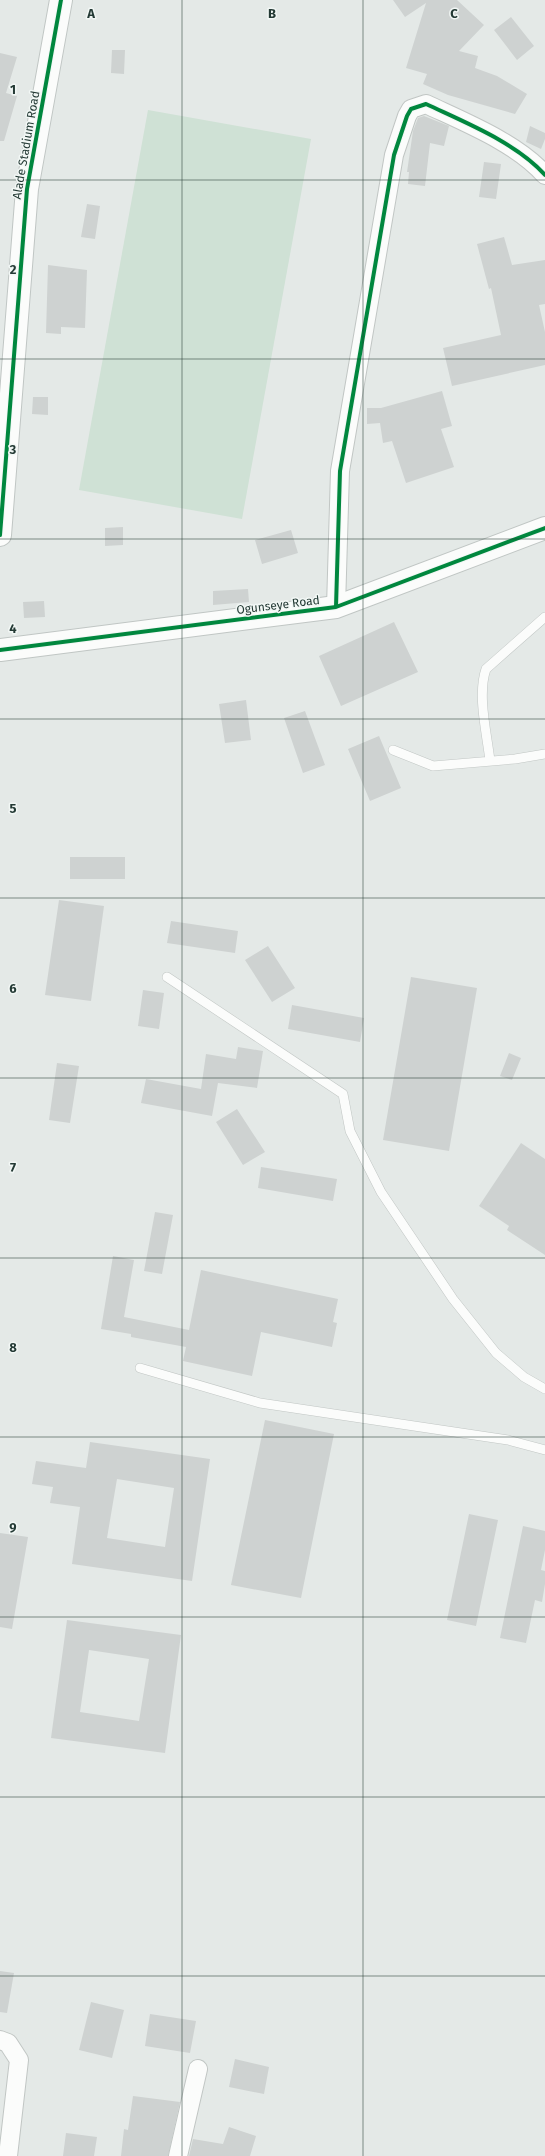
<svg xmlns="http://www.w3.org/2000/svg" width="545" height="2156" font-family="'Fira Sans',sans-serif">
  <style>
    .green { fill: #cfe1d5 }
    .building { fill: #ced2d1; fill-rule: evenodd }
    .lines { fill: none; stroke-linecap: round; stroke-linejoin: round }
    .lane-casing { stroke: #c1c6c4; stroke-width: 10 }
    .street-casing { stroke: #c1c6c4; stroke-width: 20 }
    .secondary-casing { stroke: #c0c6c4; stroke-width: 24 }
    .lane { stroke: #fbfcfb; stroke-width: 9 }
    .street { stroke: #fbfcfb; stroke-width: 18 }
    .secondary { stroke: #fbfcfb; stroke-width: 22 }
    .cycleway-casing { stroke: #f2f7f5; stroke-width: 6 }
    .cycleway { stroke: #00873e; stroke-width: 4 }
    .grid { fill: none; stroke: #243a35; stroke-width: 1; stroke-opacity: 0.55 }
    .labels { text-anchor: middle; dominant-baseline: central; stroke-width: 3; stroke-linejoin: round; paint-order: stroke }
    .street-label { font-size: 12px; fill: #243a35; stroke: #f2f7f5 }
    .grid-label { font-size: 13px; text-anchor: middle; font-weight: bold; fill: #243a35; stroke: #f2f7f5; stroke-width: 3; stroke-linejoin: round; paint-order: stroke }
  </style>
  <rect width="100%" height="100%" fill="#e4e9e7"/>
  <path class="green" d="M148,110L311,139L242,519L79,490Z"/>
  <path class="building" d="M393,0H457L484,25L459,51L478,56L475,68L497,76L527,94L515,114L448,95L423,84L427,74L406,68L426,3L405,17Z
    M511,17L534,46L517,60L494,30Z
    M112,50H125L124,74L111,73Z
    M0,53L17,57L6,93L17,96L4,141H0Z
    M424,116L449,126L444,146L430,143L425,186L408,184L409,172H407L413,131L418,118Z
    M530,126L545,133V139L541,149L526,142Z
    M484,162L501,164L496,199L479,197Z
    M87,204L100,206L95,239L81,237Z
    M504,237L512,265L545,260V304L539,305L545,332V365L452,386L443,348L501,335L491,288L489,289L477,244Z
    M48,265L87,270L85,328L61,327V334L46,333Z
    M442,391L452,426L441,429L454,467L406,483L392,441L383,443L380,423L367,424V408H381Z
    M33,397H48V415L32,414Z
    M123,527V545L105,546V528Z
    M291,530L298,553L262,564L255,540Z
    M248,589L249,602L213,605V591Z
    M44,601L45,617L24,618L23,602Z
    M394,622L418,672L341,706L319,656Z
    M246,700L251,740L225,743L219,704Z
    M305,711L325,765L303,773L284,718Z
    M379,736L401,788L370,801L348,749Z
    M70,857H125V879H70Z
    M59,900L104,906L91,1001L45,995Z
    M171,921L238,931L235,953L167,943Z
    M268,946L295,988L272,1002L245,960Z
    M411,977L477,988L449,1151L383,1140Z
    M143,990L164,993L159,1029L138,1026Z
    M292,1005L364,1018L360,1042L288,1029Z
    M238,1047L263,1051L257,1088L218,1083L212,1116L141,1103L146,1079L201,1089L206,1054L236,1059Z
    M509,1053L521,1058L512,1080L500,1076Z
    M57,1063L79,1066L70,1123L49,1120Z
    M237,1109L265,1152L243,1165L216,1122Z
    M521,1143L545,1159V1255L507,1230L509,1226L479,1206Z
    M261,1167L337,1179L333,1201L258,1188Z
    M155,1212L173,1215L162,1274L144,1271Z
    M113,1256L134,1260L124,1317L189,1330L201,1270L338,1299L333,1322L337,1323L332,1347L261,1332L252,1376L183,1361L186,1347L131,1337V1334L101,1329Z
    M265,1420L334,1434L301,1598L231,1585Z
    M90,1442L210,1459L192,1581L72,1564L80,1507L50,1503L53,1487L32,1484L36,1461L86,1468ZM117,1479L174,1488L165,1547L107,1538Z
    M469,1514L498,1520L476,1626L447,1620Z
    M523,1526L545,1531V1550L541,1570L545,1571V1584L542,1602L535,1600L526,1643L500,1638Z
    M0,1533L28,1537L12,1629L0,1627Z
    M67,1620L181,1635L165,1753L51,1738ZM89,1650L149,1659L139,1721L80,1712Z
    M0,1971L14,1973L7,2013L0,2012Z
    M91,2002L124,2010L112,2058L79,2050Z
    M150,2014L196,2021L190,2053L145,2046Z
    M235,2059L269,2067L264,2094L229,2087Z
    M133,2096L180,2102L168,2156H121L124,2129L128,2130Z
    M229,2127L256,2136L250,2156H189L193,2139L223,2144Z
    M66,2133L97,2137L94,2156H63Z"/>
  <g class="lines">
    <g class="lane-casing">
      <path id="lane" d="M393,750L433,766L515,759L545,754
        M490,761C487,734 477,695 486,669L545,617
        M167,977L343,1094L350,1131L381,1192L453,1299L496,1353L524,1377L545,1389
        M140,1368L260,1403L508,1440L545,1450"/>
    </g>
    <g class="street-casing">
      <path id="street" d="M336,607L340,471L394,155L407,116L411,109L426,104C464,122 517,143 545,175
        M0,2040L8,2043L19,2060L8,2156
        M178,2156L198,2069"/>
    </g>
    <g class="secondary-casing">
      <path id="secondary" d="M0,535L27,189L61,0
        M0,650L336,607L545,528"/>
    </g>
    <use href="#lane" class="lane"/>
    <use href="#street" class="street"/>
    <use href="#secondary" class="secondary"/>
    <g class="cycleway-casing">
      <path id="cycleway" d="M0,535L27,189L61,0
        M336,607L340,471L394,155L407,116L411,109L426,104C464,122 517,143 545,175
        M0,650L336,607L545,528"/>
    </g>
    <use href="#cycleway" class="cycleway"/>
  </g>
  <path class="grid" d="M182,0V2156M363,0V2156M0,180H545M0,359H545M0,539H545M0,719H545M0,898H545M0,1078H545M0,1258H545M0,1437H545M0,1617H545M0,1797H545M0,1976H545"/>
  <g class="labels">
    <g class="street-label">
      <text transform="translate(26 145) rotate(-80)">Alade Stadium Road</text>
      <text transform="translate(278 605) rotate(-7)">Ogunseye Road</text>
    </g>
  </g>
  <g class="grid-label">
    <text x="91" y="18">A</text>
    <text x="272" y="18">B</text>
    <text x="454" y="18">C</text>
    <text x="13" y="94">1</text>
    <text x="13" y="274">2</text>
    <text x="13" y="454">3</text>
    <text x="13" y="633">4</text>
    <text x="13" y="813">5</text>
    <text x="13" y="993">6</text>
    <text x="13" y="1172">7</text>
    <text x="13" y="1352">8</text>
    <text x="13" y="1532">9</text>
  </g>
</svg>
